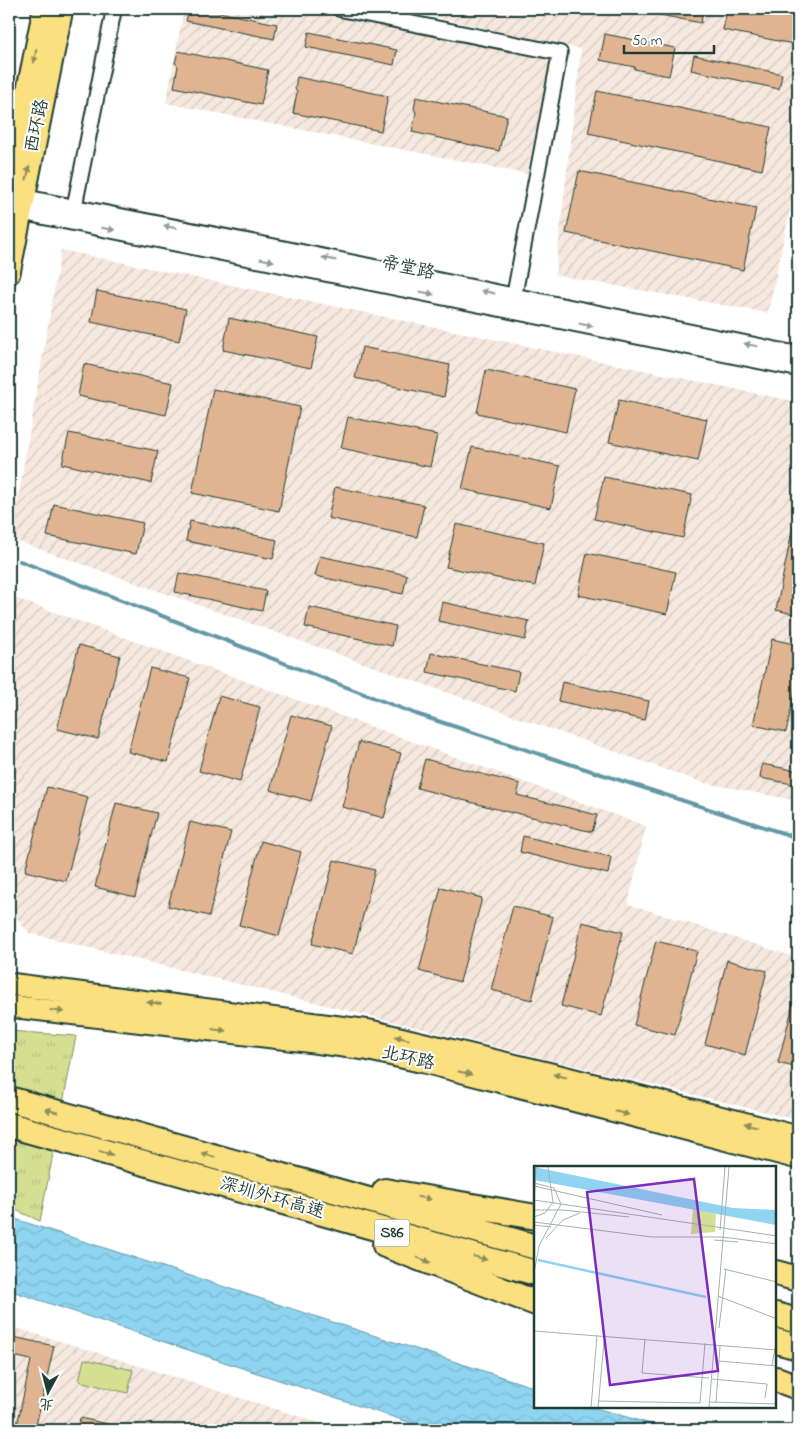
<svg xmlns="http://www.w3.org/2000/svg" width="807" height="1439" font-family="'Indie Flower','LXGW WenKai TC',sans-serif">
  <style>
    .industrial { fill: url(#industrial-furrows) }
    .grass { fill: url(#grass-tufts); stroke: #7a8e63 }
    .pitch { fill: #d4df92; stroke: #7a8e63 }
    .water { fill: url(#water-waves); stroke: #6298a5 }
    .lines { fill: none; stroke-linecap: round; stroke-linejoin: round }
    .stream { stroke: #6298a5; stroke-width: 4 }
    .building { fill: #e0b491; stroke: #1f3d34 }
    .minor-casing { stroke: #1f3d34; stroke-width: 18 }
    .tertiary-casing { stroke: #1f3d34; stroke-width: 20 }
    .primary-casing { stroke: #1f3d34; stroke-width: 25 }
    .motorway-casing { stroke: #1f3d34; stroke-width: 28 }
    .minor { stroke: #fff; stroke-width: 14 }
    .tertiary { stroke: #fff; stroke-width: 16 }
    .primary { stroke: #fbe080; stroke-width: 21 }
    .motorway { stroke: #fbe080; stroke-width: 24 }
    .oneway { fill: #8d8e5a }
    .oneway2 { fill: #8f9e9a }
    .labels { text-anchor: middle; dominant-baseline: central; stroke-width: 4; stroke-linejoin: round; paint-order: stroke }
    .shield { fill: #fff; stroke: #627771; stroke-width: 1 }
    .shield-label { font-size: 16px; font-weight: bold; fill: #1f3d34 }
    .street-label { font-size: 18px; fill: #1f3d34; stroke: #fff }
    .inset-river { fill: none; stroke: #8fd4f1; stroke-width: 2.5 }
    .inset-road { fill: none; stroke: #a5b1ae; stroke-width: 1 }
    .view { fill: #7b2cbf; fill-opacity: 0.15; stroke: #7b2cbf; stroke-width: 2.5 }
    .inset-edge { fill: none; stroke: #1f3d34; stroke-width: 2.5 }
  </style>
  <defs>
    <pattern id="industrial-furrows" width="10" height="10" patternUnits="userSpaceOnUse" patternTransform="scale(1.25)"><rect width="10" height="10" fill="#f6e8de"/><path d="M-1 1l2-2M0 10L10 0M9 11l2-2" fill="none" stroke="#d2c8bf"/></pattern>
    <pattern id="grass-tufts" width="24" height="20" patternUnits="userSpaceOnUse" patternTransform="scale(1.25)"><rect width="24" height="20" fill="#d4df92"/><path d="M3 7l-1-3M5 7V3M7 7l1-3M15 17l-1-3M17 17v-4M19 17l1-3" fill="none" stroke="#b6c07e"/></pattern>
    <pattern id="water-waves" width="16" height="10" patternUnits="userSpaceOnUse" patternTransform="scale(1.25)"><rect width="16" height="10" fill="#8fd4f1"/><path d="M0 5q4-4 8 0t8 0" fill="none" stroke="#7bb7cf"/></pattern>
  </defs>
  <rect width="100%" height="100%" fill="#fff"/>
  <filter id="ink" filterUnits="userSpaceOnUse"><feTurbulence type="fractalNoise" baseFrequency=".02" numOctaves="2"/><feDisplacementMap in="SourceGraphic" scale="10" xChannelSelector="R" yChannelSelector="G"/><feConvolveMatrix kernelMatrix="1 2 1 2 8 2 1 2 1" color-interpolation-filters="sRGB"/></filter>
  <g filter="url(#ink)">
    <path class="industrial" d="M184,9H291L550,59L527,174L166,103Z
      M397,9H798V172L768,313L555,275L581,49Z
      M61,250L798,402V801L701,782L11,539Z
      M12,597L646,826L628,904L798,958V1120L29,933L9,909V610Z
      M9,1326L73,1345L342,1430H9Z"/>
    <path class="grass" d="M9,1031L76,1036L40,1221L9,1207Z"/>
    <path class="pitch" d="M84,1359L133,1370L128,1393L79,1381Z"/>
    <path class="water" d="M9,1217L536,1388V1408H596L671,1430H433L251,1371L9,1290Z"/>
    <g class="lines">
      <path class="stream" d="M20,561L416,714L798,838"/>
    </g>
    <path class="building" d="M189,9H204L277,24L274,39L186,21Z
      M650,9H703L701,23L650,13Z
      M727,9H798V45L723,30Z
      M309,32L397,50L394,65L306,47Z
      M605,34L675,48L669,76L634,69L635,67L600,60Z
      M178,51L268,70L261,105L174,87L178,66L175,63Z
      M694,55L782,74L779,89L691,70Z
      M297,77L388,96L381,131L293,113L297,92L295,89Z
      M597,91L771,127L762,170L588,133Z
      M416,97L507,116L499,151L412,132L416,112L414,109Z
      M579,171L756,208L743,270L566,233Z
      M97,291L186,309L179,341L91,322Z
      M229,318L318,337L311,368L223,350Z
      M362,347L450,365L444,397L355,378Z
      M84,364L173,383L166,415L78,396Z
      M486,370L575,389L566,432L477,413Z
      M213,389L300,407L279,511L192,493Z
      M619,400L707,419L698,461L609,442Z
      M348,417L437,435L430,467L341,448Z
      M69,433L158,451L151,483L62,464Z
      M472,447L560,466L551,508L462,489Z
      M604,477L692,495L683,538L594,519Z
      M335,487L424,505L417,537L328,518Z
      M54,504L143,523L136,554L47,536Z
      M190,521L277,540L273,559L186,541Z
      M794,521H798V615L776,610Z
      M456,524L544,543L535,586L446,567Z
      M587,553L676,572L667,614L578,595Z
      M320,556L407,575L403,594L315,576Z
      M179,573L266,591L262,611L175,592Z
      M442,602L529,621L525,640L438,621Z
      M309,607L396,626L392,646L305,627Z
      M772,639L798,645V678L786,732L753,725Z
      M79,645L120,656L98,739L57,729Z
      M431,653L519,672L515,691L427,672Z
      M150,668L190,678L168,762L128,752Z
      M562,682L649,701L645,720L558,701Z
      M219,696L260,707L240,782L199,771Z
      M291,715L332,726L311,801L270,790Z
      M359,742L401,753L384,818L342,807Z
      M425,759L520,784L517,795L597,815L592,832L512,812V813L417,788Z
      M762,764L798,771V785L760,778Z
      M47,787L88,797L66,881L25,871Z
      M116,803L157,813L135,897L95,887Z
      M190,822L231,832L209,916L168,906Z
      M523,836L611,857L608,874L520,852Z
      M261,841L301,852L279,936L239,925Z
      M334,860L375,870L353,954L312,944Z
      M441,887L482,898L460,982L419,971Z
      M513,906L553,917L532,1000L491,990Z
      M582,922L623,932L601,1016L561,1006Z
      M656,941L697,951L675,1035L634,1025Z
      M727,960L767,971L745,1055L705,1044Z
      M795,997L798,998V1068L778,1063Z
      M9,1336L54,1346L35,1430H16L31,1360L9,1355Z
      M80,1418L117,1426L116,1430H77Z"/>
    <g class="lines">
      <g class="minor-casing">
        <path id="minor" d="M340,9L560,53L512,307
          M72,219L114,9"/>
      </g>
      <g class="tertiary-casing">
        <path id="tertiary" d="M9,195L277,248L798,355
          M9,209L798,368"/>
      </g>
      <g class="primary-casing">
        <path id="primary" d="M9,182L44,9
          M9,273L62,9
          M9,984L370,1031L555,1075L798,1137
          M9,1006L306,1041L366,1049L424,1062L798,1158"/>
      </g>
      <g class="motorway-casing">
        <path id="motorway" d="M9,1099L536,1247
          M9,1125L536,1273
          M385,1191L536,1217
          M385,1245L536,1303
          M776,1273L798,1279
          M776,1315L798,1321
          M776,1341L798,1347
          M776,1379L798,1387"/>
      </g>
      <use href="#minor" class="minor"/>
      <use href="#tertiary" class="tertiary"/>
      <use href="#primary" class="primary"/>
      <use href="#motorway" class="motorway"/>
    </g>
    <defs><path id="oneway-solid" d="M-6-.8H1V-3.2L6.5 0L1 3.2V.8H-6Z" transform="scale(1.25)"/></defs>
    <g class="oneway">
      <use href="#oneway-solid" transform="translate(35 56) rotate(102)"/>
      <use href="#oneway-solid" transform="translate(28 173) rotate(-78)"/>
      <use href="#oneway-solid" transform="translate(154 1003) rotate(-173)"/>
      <use href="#oneway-solid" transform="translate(57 1011) rotate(7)"/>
      <use href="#oneway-solid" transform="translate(219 1030) rotate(7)"/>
      <use href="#oneway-solid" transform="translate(402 1038) rotate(-167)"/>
      <use href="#oneway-solid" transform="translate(465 1073) rotate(14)"/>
      <use href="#oneway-solid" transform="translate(560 1076) rotate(-166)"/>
      <use href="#oneway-solid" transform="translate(52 1111) rotate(-164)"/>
      <use href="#oneway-solid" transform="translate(622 1113) rotate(14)"/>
      <use href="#oneway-solid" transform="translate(751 1125) rotate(-166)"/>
      <use href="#oneway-solid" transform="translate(106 1153) rotate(16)"/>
      <use href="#oneway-solid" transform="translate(208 1155) rotate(-164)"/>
      <use href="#oneway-solid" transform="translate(424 1198) rotate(10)"/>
      <use href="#oneway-solid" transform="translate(480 1258) rotate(16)"/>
      <use href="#oneway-solid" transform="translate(424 1260) rotate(21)"/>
    </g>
    <g class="oneway2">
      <use href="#oneway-solid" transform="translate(170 227) rotate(-169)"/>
      <use href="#oneway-solid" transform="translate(108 229) rotate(11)"/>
      <use href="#oneway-solid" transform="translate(329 259) rotate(-168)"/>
      <use href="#oneway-solid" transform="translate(267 260) rotate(11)"/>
      <use href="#oneway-solid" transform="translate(488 292) rotate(-169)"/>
      <use href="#oneway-solid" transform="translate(427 293) rotate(12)"/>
      <use href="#oneway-solid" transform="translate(586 325) rotate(11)"/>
      <use href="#oneway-solid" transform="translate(751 345) rotate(-168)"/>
    </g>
  </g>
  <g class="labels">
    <rect class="shield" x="374.5" y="1219.5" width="35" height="27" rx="4"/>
    <g class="shield-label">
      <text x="392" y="1233">S86</text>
    </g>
    <g class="street-label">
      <text transform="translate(38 126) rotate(-78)">西环路</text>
      <text transform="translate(408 269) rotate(12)">帝堂路</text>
      <text transform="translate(408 1059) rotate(13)">北环路</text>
      <text transform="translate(272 1199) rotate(16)">深圳外环高速</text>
    </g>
  </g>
  <g transform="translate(534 1166)">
    <rect width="242" height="242" fill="#fff"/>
    <path d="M159,43L182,48L181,66L157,68Z" fill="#d4df92"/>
    <path d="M0,1L199,42L242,44V59L0,14Z" fill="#8fd4f1"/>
    <path class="inset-river" d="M4,94L172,131"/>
    <path class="inset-road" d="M0,20L128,49M0,34L243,70M0,37L2,1M0,44H29L95,51M0,51L11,47L19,36L14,1M0,56L118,71H188L243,78M0,59L17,61M186,64L191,1M12,72L29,54L46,47M180,74L204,76M190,103L243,116M0,107L5,80L27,38L20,22L0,17M184,130L243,153M185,162L192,103M0,165L243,184M111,173L108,207L175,212M185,195L243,200M238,199L243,172M178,213L233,218L231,232M64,235L166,237L171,177M176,236L243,238M182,237L186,180M57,242L63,169M64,242L70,176M175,242L195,1"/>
    <path class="view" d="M160,13L184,205L76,219L53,26Z"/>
    <rect width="242" height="242" class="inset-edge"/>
  </g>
  <rect width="807" height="1439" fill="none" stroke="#fff" stroke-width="30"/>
  <rect x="15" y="15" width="777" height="1409" fill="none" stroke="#1f3d34" stroke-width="2" filter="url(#ink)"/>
  <g transform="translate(48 1392) rotate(187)" stroke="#ffffff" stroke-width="4" paint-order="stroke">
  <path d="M0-4L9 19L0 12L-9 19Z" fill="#1f3d34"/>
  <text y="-8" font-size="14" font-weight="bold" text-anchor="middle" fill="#1f3d34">北</text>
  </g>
  <path d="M624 45v8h90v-8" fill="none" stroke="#1f3d34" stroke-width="2.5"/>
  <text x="632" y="45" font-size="15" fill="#1f3d34" stroke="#ffffff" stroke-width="4" paint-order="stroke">50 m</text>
</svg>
